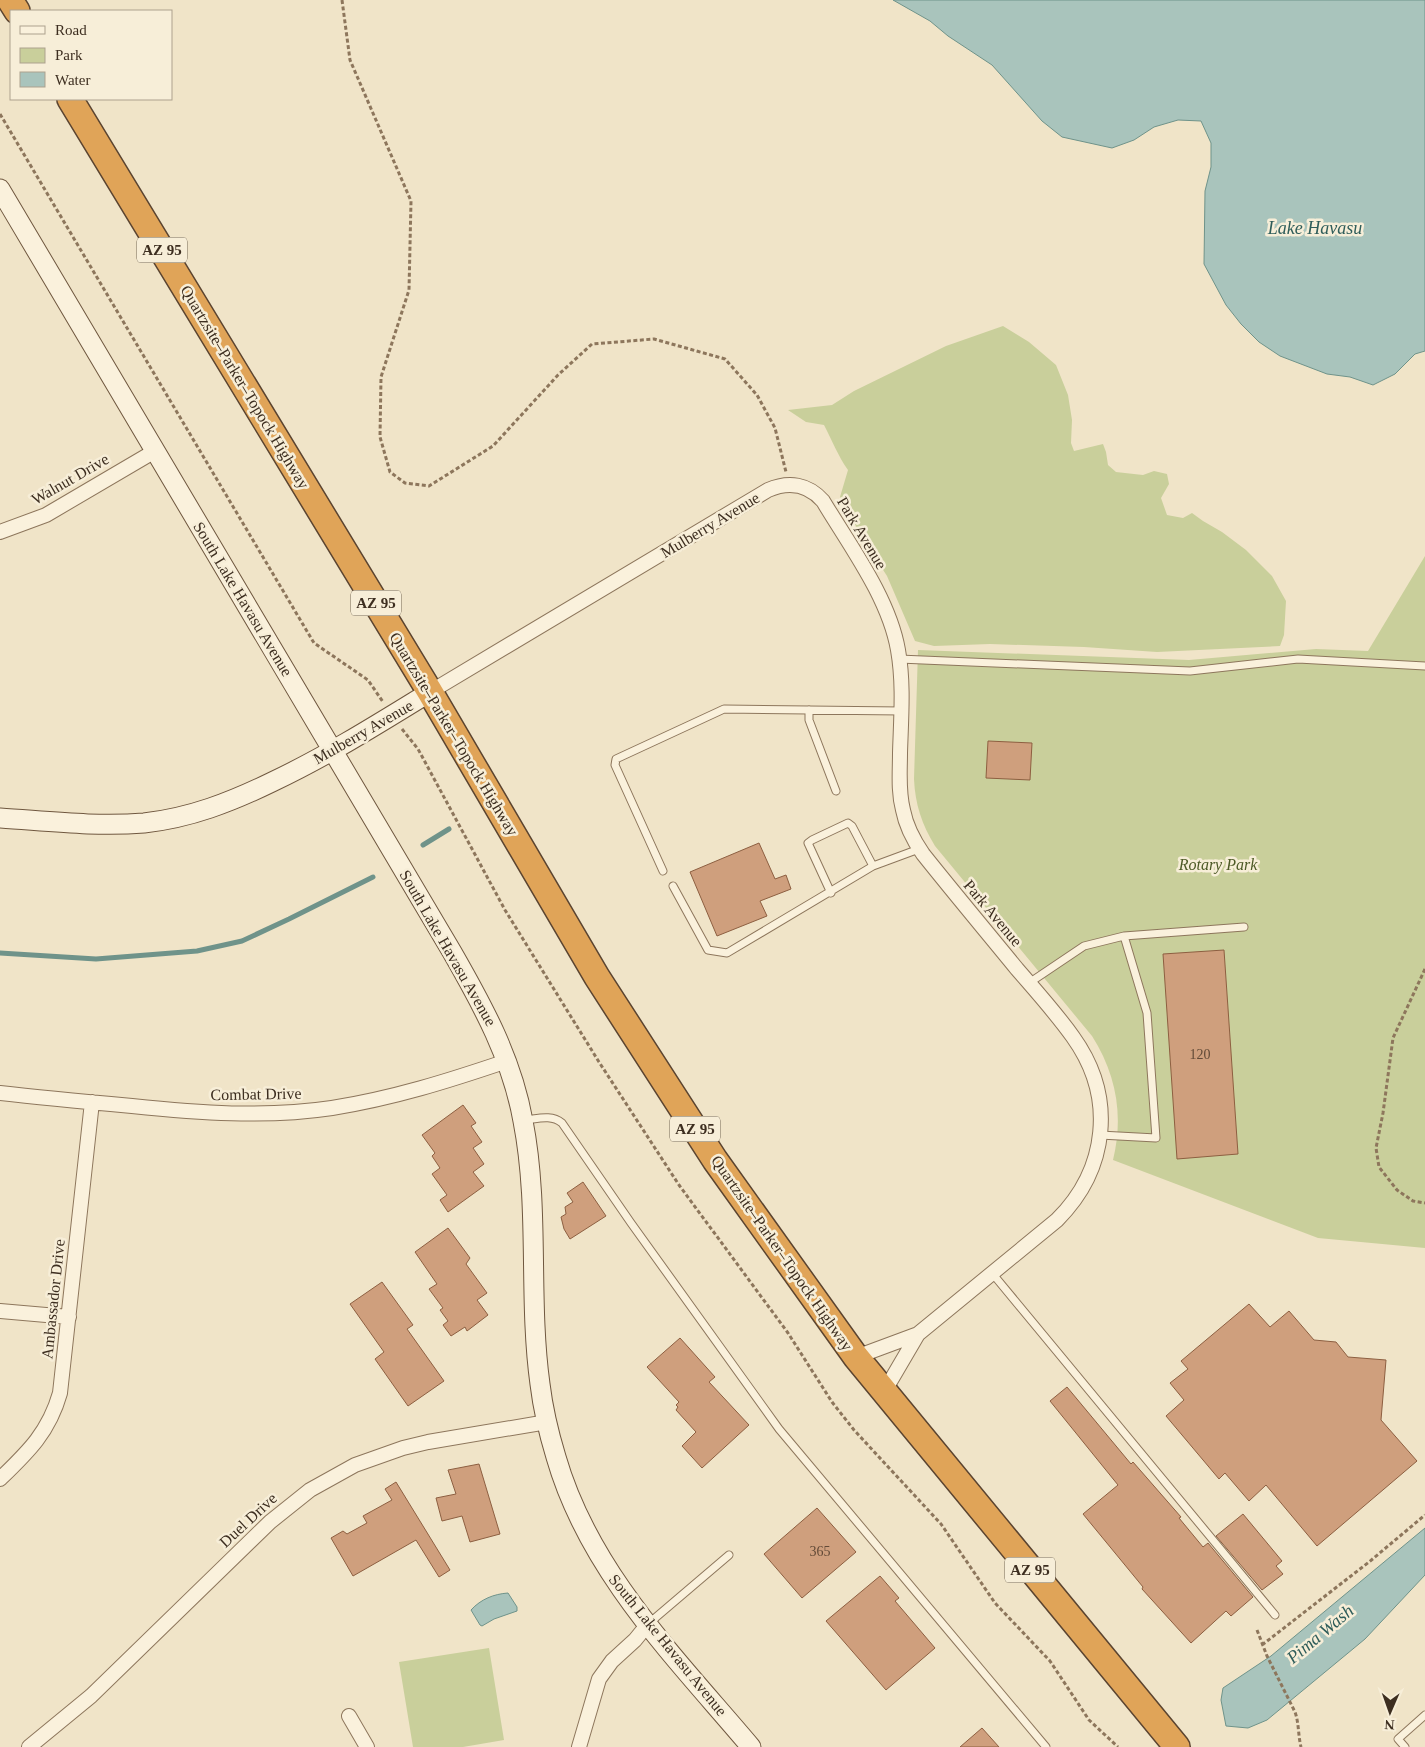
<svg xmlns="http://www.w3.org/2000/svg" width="1425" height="1747" font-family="Georgia,serif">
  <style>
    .green { fill: #c9cf9b }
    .water { fill: #a9c4bc; stroke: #6f938a }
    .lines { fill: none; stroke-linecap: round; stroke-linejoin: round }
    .stream { stroke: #6f938a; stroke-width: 5 }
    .building { fill: #cf9f7d; stroke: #8d5f41 }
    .lane-casing { stroke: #8d765c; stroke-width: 9 }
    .street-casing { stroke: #8d765c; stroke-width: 16 }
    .secondary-casing { stroke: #6f573f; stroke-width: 21 }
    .highway-casing { stroke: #5b4430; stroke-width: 28 }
    .path { stroke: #8d765c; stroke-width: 3; stroke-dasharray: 4 2.5; stroke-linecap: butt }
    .lane { stroke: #faf1dc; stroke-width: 7 }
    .street { stroke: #faf1dc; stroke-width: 14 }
    .secondary { stroke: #faf1dc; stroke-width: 19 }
    .highway { stroke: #e0a458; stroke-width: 25 }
    .labels { text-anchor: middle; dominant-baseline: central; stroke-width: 5; stroke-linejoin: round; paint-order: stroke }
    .number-label { font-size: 14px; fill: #624a37 }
    .shield { fill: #f7eed8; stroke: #756857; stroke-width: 1 }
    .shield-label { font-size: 15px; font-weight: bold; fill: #3d2e20 }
    .street-label { font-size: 16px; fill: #3d2e20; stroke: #f7eed8 }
    .park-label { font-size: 16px; font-style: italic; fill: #4d5a26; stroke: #f7eed8 }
    .water-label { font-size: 18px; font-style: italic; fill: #2f5d5a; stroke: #f7eed8 }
  </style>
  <rect width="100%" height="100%" fill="#f0e4c8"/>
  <path class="green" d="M1003,326L1029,342L1056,365L1068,395L1072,420L1071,443L1074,451L1103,444L1106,452L1108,465L1116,472L1143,475L1154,471L1167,474L1169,484L1161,498L1167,515L1183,518L1192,513L1203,521L1222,532L1246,550L1272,576L1286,601L1284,635L1280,646L1157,652L1084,647L990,644L934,646L915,641L887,576L862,537L840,497L848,470C838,456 832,440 824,425L806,422L788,410L832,405L854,391L946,346Z
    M1425,556V1248L1318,1238L1113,1160C1124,1115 1116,1074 1092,1036L935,846C922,825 915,804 914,779L918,650L1189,660L1316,649L1368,651Z
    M489,1648L504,1740L463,1747H413L399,1662Z"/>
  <path class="water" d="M893,0H1425V351L1415,354L1395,374L1373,385L1350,377L1327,374L1280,356L1259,342L1241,324L1226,305L1204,264L1205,191L1211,167V143L1201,121L1178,120L1154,127L1134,140L1112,148L1062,137L1042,121L992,65L948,36L930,21Z
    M1425,1528V1575L1365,1639L1267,1720L1248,1728L1226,1726L1221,1700L1223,1688L1271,1656Z
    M508,1593L517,1607V1611L494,1619L482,1626L480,1625L471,1610C481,1599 494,1594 508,1593Z"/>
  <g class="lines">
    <path class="stream" d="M423,845L449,829
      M0,953L96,959L197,951L242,941L289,919L373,877"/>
  </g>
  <path class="building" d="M988,741L1032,743L1030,780L986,778Z
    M759,843L775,879L786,875L791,889L760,901L767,916L717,936L690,872Z
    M1224,950L1238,1154L1177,1159L1163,954Z
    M463,1105L476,1123L471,1126L482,1142L473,1148L484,1164L473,1172L484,1186L448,1212L440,1200L447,1195L432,1174L440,1168L432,1156L435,1153L422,1135Z
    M583,1182L606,1216L570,1239L564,1229L561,1217L566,1214L565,1207L573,1202L567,1193Z
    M448,1228L470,1258L466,1264L487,1293L477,1300L488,1315L467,1331L465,1327L451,1336L443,1325L448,1321L440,1310L443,1308L429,1289L437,1284L415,1252Z
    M382,1282L413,1325L407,1329L444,1381L408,1406L375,1359L384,1352L350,1304Z
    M1249,1304L1270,1327L1289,1311L1314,1340L1336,1342L1348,1357L1386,1360L1381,1420L1417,1461L1317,1546L1266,1485L1249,1501L1225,1473L1219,1479L1166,1416L1184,1400L1170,1383L1188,1369L1181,1361Z
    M680,1338L715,1377L709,1382L749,1425L702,1468L682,1446L696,1432L676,1410L678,1407L676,1405L679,1402L647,1367Z
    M1067,1387L1131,1464L1133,1462L1181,1517L1179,1518L1203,1547L1208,1543L1253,1597L1231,1616L1226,1611L1191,1643L1142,1589L1143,1587L1083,1514L1118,1485L1050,1401Z
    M479,1464L500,1534L470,1542L462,1516L442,1521L436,1498L456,1494L448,1470Z
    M396,1482L450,1570L439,1577L416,1540L353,1576L331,1538L343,1531L347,1534L367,1523L363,1516L392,1500L385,1489Z
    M817,1508L856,1552L802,1598L764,1554Z
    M1243,1514L1282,1561L1276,1566L1283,1574L1262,1590L1216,1536Z
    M880,1576L899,1598L895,1601L935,1648L886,1690L826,1621Z
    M982,1728L999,1747H960Z"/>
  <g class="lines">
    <g class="lane-casing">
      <path id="lane" d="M899,659L1190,671L1298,659L1425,666
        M809,710V720L836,791
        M663,871L615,765L616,759L724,709L902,711
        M673,886L708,950L727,953L873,866L919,849
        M831,893L808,843L812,840L848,823L852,826L873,866
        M1029,983L1084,946L1124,936
        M524,1120C537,1119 551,1114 562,1123L631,1223L779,1429L1046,1747
        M1100,1135L1156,1138L1147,1013L1124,936L1244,927
        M992,1273L1275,1615
        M648,1624L729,1555
        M1405,1747L1398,1739L1425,1715"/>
    </g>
    <g class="street-casing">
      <path id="street" d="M0,532L46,515L155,451
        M430,692L768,490C789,481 808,484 823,501C850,546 889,598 898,650C904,684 901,718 900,753C900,772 898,791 903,810C906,826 914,841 923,854C954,893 986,931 1017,969C1036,991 1056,1013 1073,1037C1116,1097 1108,1169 1057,1220L918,1334L856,1357
        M0,1093C44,1098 88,1102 132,1106C198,1113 265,1118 332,1108C394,1098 448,1081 507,1061
        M0,1311L69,1317
        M884,1392L918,1334
        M0,1479C28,1452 49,1432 60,1393L92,1102
        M349,1716L367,1747
        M29,1747L91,1696L270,1522L310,1490L355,1465L403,1448L428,1442L547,1422
        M579,1747L599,1679L612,1661L635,1640L648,1624"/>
    </g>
    <g class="secondary-casing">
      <path id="secondary" d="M0,189L452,952C483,1006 512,1059 523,1121C540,1208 528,1297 540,1384C543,1409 549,1434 556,1457C589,1572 676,1658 751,1747
        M0,818C47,821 96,827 144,823C190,818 231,802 272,782C327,756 378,724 430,692"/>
    </g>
    <g class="highway-casing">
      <path id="highway" d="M10,0L17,11
        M70,99L430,692L597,977L715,1160L856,1357L1177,1747"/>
    </g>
    <path class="path" d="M342,0L350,60L411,201L409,290L381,377L380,437L390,472L405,483L429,486L493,446L558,375L592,344L654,339L725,359L757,395L775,428L786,472
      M0,114L314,643L368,680L383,702
      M402,729L418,749L505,910L599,1062L679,1185L788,1333L832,1402L854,1430L941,1524L995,1603L1050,1661L1089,1720L1118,1747
      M1425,969L1393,1038L1383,1113L1376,1148L1379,1167L1397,1190L1413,1201L1425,1203
      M1257,1630L1267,1656L1295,1712C1299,1723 1298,1735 1301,1747
      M1262,1645L1369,1562L1425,1515"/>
    <use href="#lane" class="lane"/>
    <use href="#street" class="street"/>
    <use href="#secondary" class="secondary"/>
    <use href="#highway" class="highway"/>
  </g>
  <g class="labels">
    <g class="number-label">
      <text x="1200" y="1054">120</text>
      <text x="820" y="1551">365</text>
    </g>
    <g class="shield">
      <rect x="137" y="237.5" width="50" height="25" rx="4"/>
      <rect x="351" y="590.5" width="50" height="25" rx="4"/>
      <rect x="670" y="1116.5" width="50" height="25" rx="4"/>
      <rect x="1005" y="1557.5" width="50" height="25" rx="4"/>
    </g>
    <g class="shield-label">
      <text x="162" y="250">AZ 95</text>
      <text x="376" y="603">AZ 95</text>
      <text x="695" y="1129">AZ 95</text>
      <text x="1030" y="1570">AZ 95</text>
    </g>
    <g class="street-label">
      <text transform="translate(245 387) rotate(59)">Quartzsite–Parker–Topock Highway</text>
      <text transform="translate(70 479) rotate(-30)">Walnut Drive</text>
      <text transform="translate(710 525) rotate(-31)">Mulberry Avenue</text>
      <text transform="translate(862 533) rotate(59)">Park Avenue</text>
      <text transform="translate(243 599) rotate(59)">South Lake Havasu Avenue</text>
      <text transform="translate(363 732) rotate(-30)">Mulberry Avenue</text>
      <text transform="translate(454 734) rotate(59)">Quartzsite–Parker–Topock Highway</text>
      <text transform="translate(993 913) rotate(50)">Park Avenue</text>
      <text transform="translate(448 948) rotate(60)">South Lake Havasu Avenue</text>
      <text transform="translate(256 1094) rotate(-1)">Combat Drive</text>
      <text transform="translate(782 1253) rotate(55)">Quartzsite–Parker–Topock Highway</text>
      <text transform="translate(53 1299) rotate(-84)">Ambassador Drive</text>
      <text transform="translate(248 1520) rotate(-43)">Duel Drive</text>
      <text transform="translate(668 1645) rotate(51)">South Lake Havasu Avenue</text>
    </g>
    <g class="park-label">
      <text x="1218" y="864">Rotary Park</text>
    </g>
    <g class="water-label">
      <text x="1315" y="228">Lake Havasu</text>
      <text transform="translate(1320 1634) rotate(-40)">Pima Wash</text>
    </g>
  </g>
  <rect x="10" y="10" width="162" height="90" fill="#f7eed8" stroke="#ada18e"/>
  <rect x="20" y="26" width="25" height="8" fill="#faf1dc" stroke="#ada18e"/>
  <text x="55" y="35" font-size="15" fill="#3d2e20">Road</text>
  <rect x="20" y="48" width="25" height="15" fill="#c9cf9b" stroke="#ada18e"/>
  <text x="55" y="60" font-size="15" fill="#3d2e20">Park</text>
  <rect x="20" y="72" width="25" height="15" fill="#a9c4bc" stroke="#ada18e"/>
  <text x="55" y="85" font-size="15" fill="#3d2e20">Water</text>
  <g transform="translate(1390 1712) rotate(182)" stroke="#f7eed8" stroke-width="4" paint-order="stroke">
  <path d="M0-4L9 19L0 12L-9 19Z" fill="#3d2e20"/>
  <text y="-8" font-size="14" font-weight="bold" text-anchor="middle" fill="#3d2e20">N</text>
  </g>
</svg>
